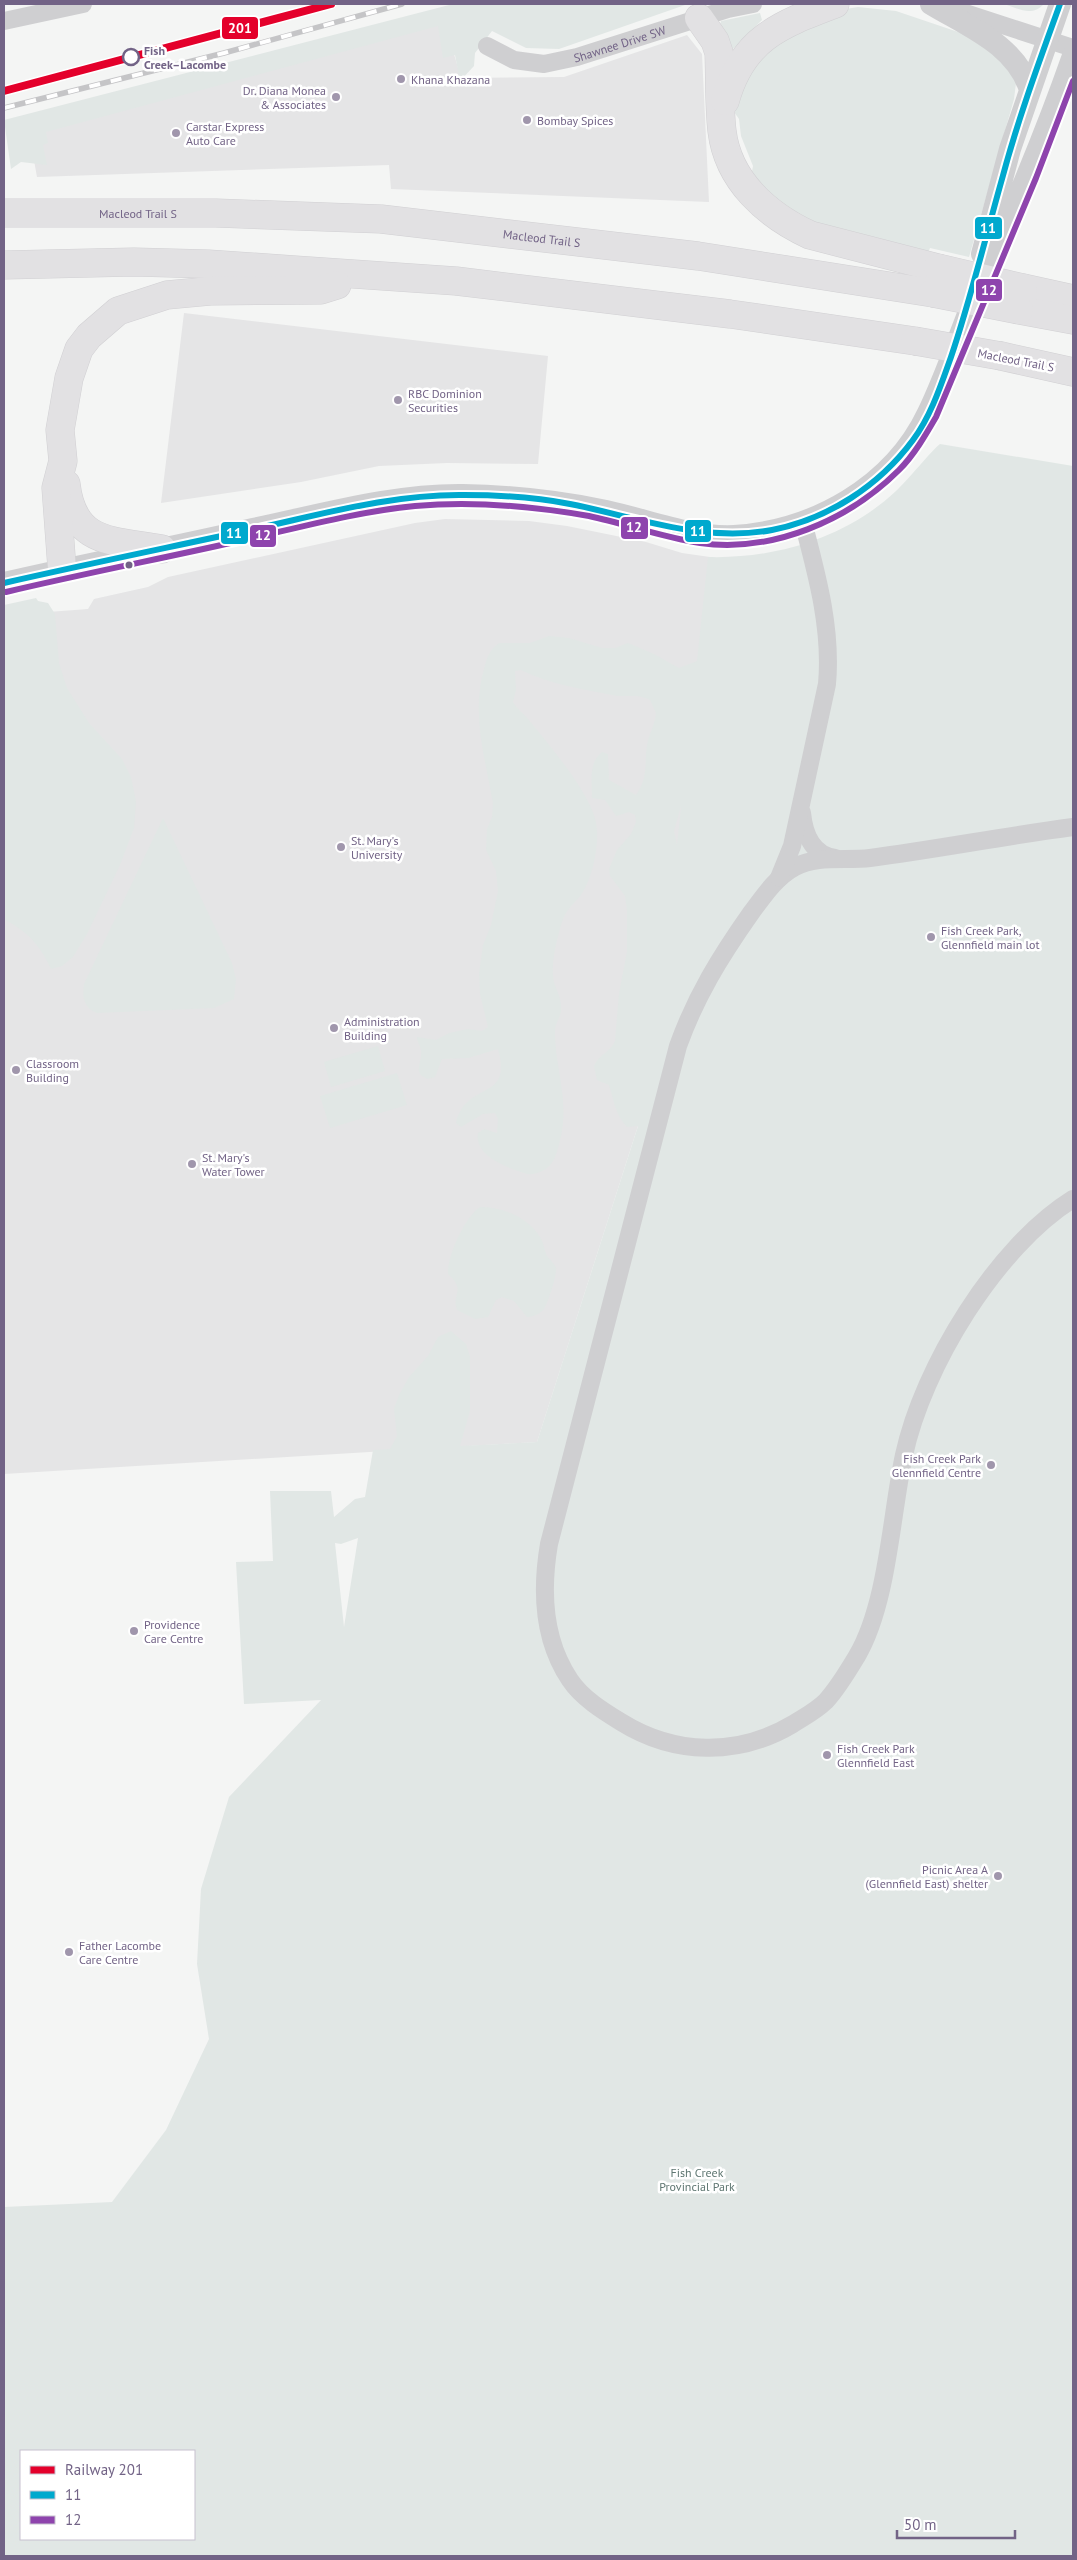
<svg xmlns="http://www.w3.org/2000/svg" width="1077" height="2560" font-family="'PT Sans',sans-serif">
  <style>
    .built { fill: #e5e5e6 }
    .green { fill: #e1e7e5; fill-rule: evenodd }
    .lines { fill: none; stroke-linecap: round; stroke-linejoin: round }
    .motorway-casing { stroke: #d1d0d3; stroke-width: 29 }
    .minor { stroke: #cfcfd1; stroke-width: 18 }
    .tertiary { stroke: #cfcfd1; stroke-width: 22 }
    .motorway { stroke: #e2e1e3; stroke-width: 28 }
    .rail-casing { stroke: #c5c5c7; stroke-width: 5.5 }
    .rail { stroke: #fff; stroke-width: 4; stroke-dasharray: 11; stroke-linecap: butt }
    .motorway-bridge-casing { stroke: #d1d0d3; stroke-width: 29; stroke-linecap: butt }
    .motorway-bridge { stroke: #e2e1e3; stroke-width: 28 }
    .bus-1-casing { stroke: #fff; stroke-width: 10 }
    .bus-2-casing { stroke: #fff; stroke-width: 10 }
    .bus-1 { stroke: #00a9ce; stroke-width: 6 }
    .bus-2 { stroke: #8e44ad; stroke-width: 6 }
    .rail-1-casing { stroke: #fff; stroke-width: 11 }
    .rail-1 { stroke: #e4002b; stroke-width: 8 }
    .stop-dot { fill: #fff; stroke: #726386; stroke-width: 2.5 }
    .poi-dot { fill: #a096ac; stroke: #fff; stroke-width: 2 }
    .bus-dot { fill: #726386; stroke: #fff; stroke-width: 2 }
    .labels { text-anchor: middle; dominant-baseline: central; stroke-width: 5; stroke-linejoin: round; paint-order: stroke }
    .street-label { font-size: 12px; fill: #726386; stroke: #fff }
    .stop-label { font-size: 12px; font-weight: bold; fill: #726386; stroke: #fff; text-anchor: start }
    .poi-label { font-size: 12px; fill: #726386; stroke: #fff; text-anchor: start }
    .park-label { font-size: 12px; fill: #5f7772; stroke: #fff }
    .line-badge { stroke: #fff; stroke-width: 2 }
    .badge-label { font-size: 14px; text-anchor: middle; font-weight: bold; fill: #fff }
  </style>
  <rect width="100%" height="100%" fill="#f4f5f4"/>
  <path class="built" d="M444,20L461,78L564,77L687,35L702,54L709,202L391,189L389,165L37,177L28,127Z
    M184,313L548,356L538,464L447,463L379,466L301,482L161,503Z
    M445,519L529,521L567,526L646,542L682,553L710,557L652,1082L537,1442L4,1474V611L48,612L88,609L94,599L148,587L168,577L415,523Z"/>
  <path class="green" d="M453,4L685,5L559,49L526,48L492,31L475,53L474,66L460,81L455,55L443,58L438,26L46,132L48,143L43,145L47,165L21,162L11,169L4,120Z
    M1004,4H1044C1032,17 1019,9 1004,4Z
    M858,7L896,11L967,35L1008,63L1016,83L1014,99L969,257L930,248L928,253L831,229L796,215L751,177L753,166L741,136L739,119L732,109L743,69L821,13Z
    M760,13L762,20L732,50L719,28L721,21Z
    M940,444L1073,466V2556H4V2207L112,2202L166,2130L209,2039L197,1964L201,1889L229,1797L321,1700L244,1704L236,1562L273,1561L270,1491H331L334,1517L355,1499L365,1497L373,1450L390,1449L397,1436L394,1409L399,1395L409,1377L428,1356L438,1337L451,1331L466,1344L470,1357V1411L460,1446L537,1442L638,1126L627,1127C615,1114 614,1101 609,1085L597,1080L594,1066C599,1054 611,1052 615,1041L619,993L627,952V910L625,896L610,876L609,869L617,850L631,834L636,822L635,815L629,812L616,816L605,800L592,798C592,782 588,763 602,752L608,754L609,780L636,795C650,775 643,762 648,740C651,731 655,723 656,713L650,700C637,693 625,698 612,695C582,689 549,684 521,670L515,671L516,690L513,702C517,709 523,713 528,719C547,742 592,795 596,823C600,842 593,878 581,895C573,905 566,909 562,922C557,938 550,965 554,982C557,992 562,999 561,1011C560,1019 555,1023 555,1032C555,1068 569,1098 561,1136C558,1148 556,1162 546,1169C539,1173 531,1176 524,1173C506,1167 474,1156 478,1133L484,1129L497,1133L498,1119L495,1113L483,1114L461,1127L456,1123C467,1079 513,1103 498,1049L468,1058L442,1059L435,1077L428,1079C411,1073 423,1062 421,1050C420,1045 417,1042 417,1037L436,1040L449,1033L468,1029L482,1031L488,1027L480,994L479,973L483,945L491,925L498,891L496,871L486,850L487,829L492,817L493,803C485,758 471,714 484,669C487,658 489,650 499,643H530L549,636L569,638L602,648H615L628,643L654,654L679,668L697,661L708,557C775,559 846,538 896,491C905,483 935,447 940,444ZM681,806V807L677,845L674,831ZM358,1538L344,1627L335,1543L341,1544ZM21,2451H194V2539H21Z
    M36,598L38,601L48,603L55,614L59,663L67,688L89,723L122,759L131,777L136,801L134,828L120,865L87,934L73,957L62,966L51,969C39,943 28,933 4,919V605Z
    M163,818L232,963L236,979L234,999L214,1008L97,1013C84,1008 82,997 84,984Z
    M378,1046L385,1071L331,1087L324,1062Z
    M397,1073L407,1105L330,1128L320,1096Z
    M480,1207C503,1207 528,1217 540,1237C544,1243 544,1250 547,1256C550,1260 554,1263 556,1268C557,1275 548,1303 544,1309C540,1314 533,1317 527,1317L514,1301L502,1297L496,1300L488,1317L475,1319L457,1310C451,1293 467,1291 448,1274C447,1256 465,1217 480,1207Z"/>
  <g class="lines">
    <g class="motorway-casing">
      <g id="motorway">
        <path d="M699,18L715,41L719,53C720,79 719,105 722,131C728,181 767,215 810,235L938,268"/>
        <path d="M725,101C742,39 779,25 835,4"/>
        <path id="s2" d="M4,213H216L381,219L698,256L933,293"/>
        <path d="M4,265L134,262L208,264L456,281L730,314L915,341"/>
        <path d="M1023,288L1073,299"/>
        <path d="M1019,310L1073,320"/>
        <path d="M1001,356L1073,372"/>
        <path d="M66,484C73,545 112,540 162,549"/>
        <path d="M62,569L56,488L63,461L60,430L69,378L79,349L89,336L118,311L167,295L210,291L321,290L337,285"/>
      </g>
    </g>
    <g class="minor">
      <path d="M950,8L1073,48"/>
      <path d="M4,21L83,4"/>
      <path id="s1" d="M487,46L514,60L544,64L577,57L728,9L753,4"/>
      <path d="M802,813C804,833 812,855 835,858"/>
      <path d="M1073,827C1005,836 938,849 870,858C846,861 817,855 795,867C776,877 763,897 751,913C720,957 696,996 678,1046L549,1544C541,1591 543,1640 570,1680C582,1698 603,1711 621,1722C674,1755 738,1757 793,1724C804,1717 816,1711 826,1701C838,1688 848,1671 857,1656C888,1603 891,1515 904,1455C923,1367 996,1247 1073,1199"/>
      <path d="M779,878L792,846L827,684C832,629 817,575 803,522"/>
    </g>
    <path class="tertiary" d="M931,4C969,27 1016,45 1030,90
      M982,254L1010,149L1060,4
      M4,583C86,564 170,548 253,529C321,515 393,494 463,495C511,496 559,501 606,511C648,520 691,538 734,536C814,531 893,487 928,413C947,374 960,332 977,292C1012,214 1045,136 1073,56"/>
    <use href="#motorway" class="motorway"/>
    <g class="rail-casing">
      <path id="rail" d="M4,108L224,53L402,4"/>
    </g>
    <use href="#rail" class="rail"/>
    <g class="motorway-bridge-casing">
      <path id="motorway-bridge" d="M938,268L1023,288
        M933,293L1019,310
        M915,341L1001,356"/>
    </g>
    <use href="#motorway-bridge" class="motorway-bridge"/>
    <g class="bus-1-casing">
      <path id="bus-1" d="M4,583C87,564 171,547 254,529C323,514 392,494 464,495C499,495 535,497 570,504C636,517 703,543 772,530C828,519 879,486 913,440C931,416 941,385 951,357C971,298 985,239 1002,179C1018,119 1039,62 1060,4"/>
    </g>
    <g class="bus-2-casing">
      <path id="bus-2" d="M6,592C82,574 159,559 235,542C294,529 354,512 415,506C473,501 532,506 589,516C626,524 662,537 700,543C772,553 848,521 899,470C914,455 925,436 936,417L1036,178L1073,81"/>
    </g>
    <use href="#bus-1" class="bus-1"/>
    <use href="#bus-2" class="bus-2"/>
    <g class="rail-1-casing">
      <path id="rail-1" d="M4,91L331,4"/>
    </g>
    <use href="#rail-1" class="rail-1"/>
  </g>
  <circle class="stop-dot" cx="131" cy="57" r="8"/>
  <g class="poi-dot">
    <circle cx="401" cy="79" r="5"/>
    <circle cx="336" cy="97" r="5"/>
    <circle cx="527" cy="120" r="5"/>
    <circle cx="176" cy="133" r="5"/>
    <circle cx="398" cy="400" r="5"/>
    <circle cx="341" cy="847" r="5"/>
    <circle cx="931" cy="937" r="5"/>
    <circle cx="334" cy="1028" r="5"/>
    <circle cx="16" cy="1070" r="5"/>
    <circle cx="192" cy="1164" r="5"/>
    <circle cx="991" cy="1465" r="5"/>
    <circle cx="134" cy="1631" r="5"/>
    <circle cx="827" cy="1755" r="5"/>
    <circle cx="998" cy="1876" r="5"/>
    <circle cx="69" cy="1952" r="5"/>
  </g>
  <circle class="bus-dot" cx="129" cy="565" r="4.5"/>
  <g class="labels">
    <g class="street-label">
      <text stroke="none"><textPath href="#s1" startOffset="139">Shawnee Drive SW</textPath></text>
      <text stroke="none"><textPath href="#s2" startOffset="134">Macleod Trail S</textPath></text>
      <text stroke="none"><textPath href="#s2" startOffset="539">Macleod Trail S</textPath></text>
      <text transform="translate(1016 360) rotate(11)">Macleod Trail S</text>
    </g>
    <g class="stop-label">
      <text x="144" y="50">Fish<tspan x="144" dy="14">Creek–Lacombe</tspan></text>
    </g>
    <g class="poi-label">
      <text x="411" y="79">Khana Khazana</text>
      <text x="326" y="90" text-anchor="end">Dr. Diana Monea<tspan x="326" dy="14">&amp; Associates</tspan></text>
      <text x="537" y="120">Bombay Spices</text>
      <text x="186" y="126">Carstar Express<tspan x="186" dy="14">Auto Care</tspan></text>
      <text x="408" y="393">RBC Dominion<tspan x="408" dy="14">Securities</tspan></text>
      <text x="351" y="840">St. Mary's<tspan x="351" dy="14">University</tspan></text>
      <text x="941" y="930">Fish Creek Park,<tspan x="941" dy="14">Glennfield main lot</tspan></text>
      <text x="344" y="1021">Administration<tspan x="344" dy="14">Building</tspan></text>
      <text x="26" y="1063">Classroom<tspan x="26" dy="14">Building</tspan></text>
      <text x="202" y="1157">St. Mary's<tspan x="202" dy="14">Water Tower</tspan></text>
      <text x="981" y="1458" text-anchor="end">Fish Creek Park<tspan x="981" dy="14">Glennfield Centre</tspan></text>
      <text x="144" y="1624">Providence<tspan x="144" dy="14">Care Centre</tspan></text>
      <text x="837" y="1748">Fish Creek Park<tspan x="837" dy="14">Glennfield East</tspan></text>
      <text x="988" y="1869" text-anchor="end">Picnic Area A<tspan x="988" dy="14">(Glennfield East) shelter</tspan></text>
      <text x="79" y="1945">Father Lacombe<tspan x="79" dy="14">Care Centre</tspan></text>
    </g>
    <g class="park-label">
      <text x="697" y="2172">Fish Creek<tspan x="697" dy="14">Provincial Park</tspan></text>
    </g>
  </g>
  <g class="line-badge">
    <rect x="221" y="16" width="38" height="24" rx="5" fill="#e4002b"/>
    <rect x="974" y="216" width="29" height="24" rx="5" fill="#00a9ce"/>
    <rect x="975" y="278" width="28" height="24" rx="5" fill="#8e44ad"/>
    <rect x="620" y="516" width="29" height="24" rx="5" fill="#8e44ad"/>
    <rect x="684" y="519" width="28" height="24" rx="5" fill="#00a9ce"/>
    <rect x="220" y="521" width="29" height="24" rx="5" fill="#00a9ce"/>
    <rect x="249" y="524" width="28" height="24" rx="5" fill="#8e44ad"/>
  </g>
  <g class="badge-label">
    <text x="240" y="33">201</text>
    <text x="988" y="233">11</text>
    <text x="989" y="295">12</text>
    <text x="634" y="532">12</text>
    <text x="698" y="536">11</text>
    <text x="234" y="538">11</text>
    <text x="263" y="540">12</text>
  </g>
  <rect width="1077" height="2560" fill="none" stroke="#726386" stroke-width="10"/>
  <rect x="20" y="2450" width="175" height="90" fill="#ffffff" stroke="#c7c1cf"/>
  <rect x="30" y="2466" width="25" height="8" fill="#e4002b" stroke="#c7c1cf"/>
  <text x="65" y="2475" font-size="15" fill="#726386">Railway 201</text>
  <rect x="30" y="2491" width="25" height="8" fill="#00a9ce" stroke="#c7c1cf"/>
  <text x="65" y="2500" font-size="15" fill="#726386">11</text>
  <rect x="30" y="2516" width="25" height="8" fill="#8e44ad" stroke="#c7c1cf"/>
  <text x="65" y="2525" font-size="15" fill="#726386">12</text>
  <path d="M897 2530v8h118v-8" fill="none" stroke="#726386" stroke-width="2.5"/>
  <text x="904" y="2530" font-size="15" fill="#726386" stroke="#ffffff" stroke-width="4" paint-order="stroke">50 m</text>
</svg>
